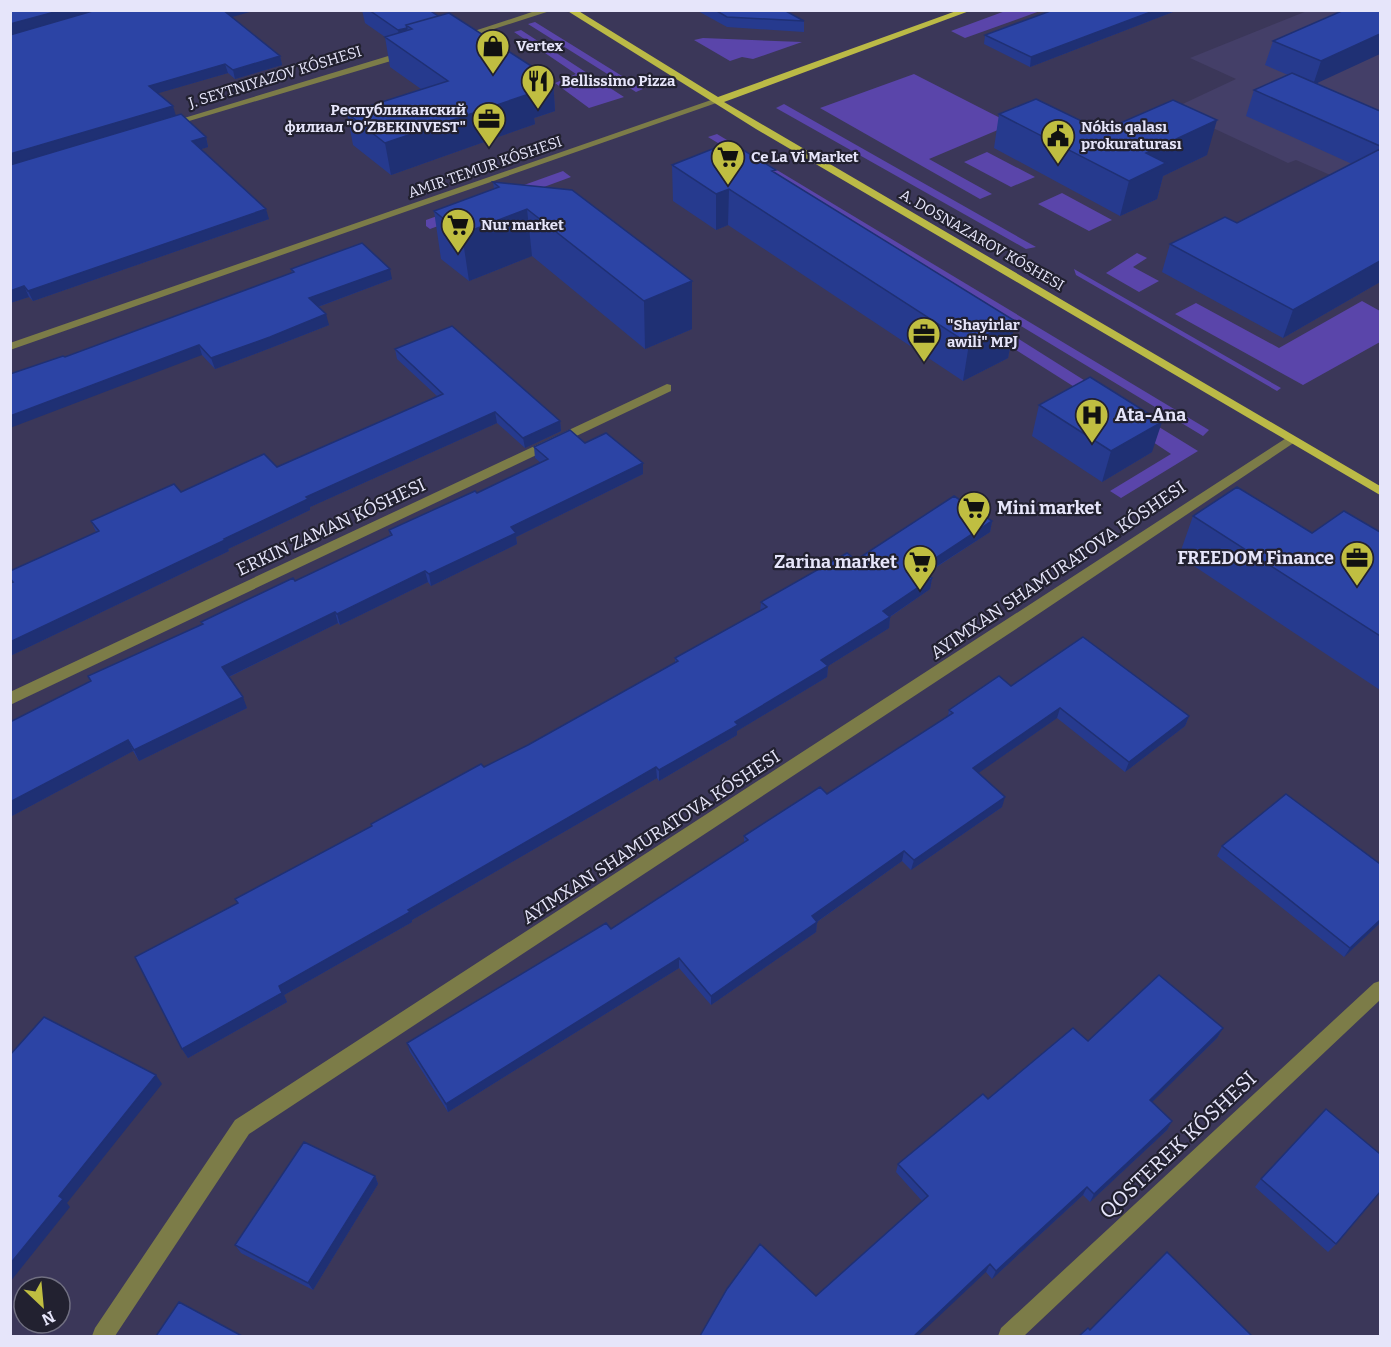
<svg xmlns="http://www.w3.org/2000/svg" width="1391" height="1347" font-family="Bitter,serif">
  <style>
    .built { fill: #443f68 }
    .green { fill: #5a45aa }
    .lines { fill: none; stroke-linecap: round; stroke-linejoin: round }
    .minor { fill: #7c7c48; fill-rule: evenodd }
    .major { fill: #bbba46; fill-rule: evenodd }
    .wall { fill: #263a8e }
    .shaded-wall { fill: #1f3074 }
    .building { fill: #2c44a5; stroke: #1f3074; stroke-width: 1.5 }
    .labels { text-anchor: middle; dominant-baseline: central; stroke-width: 4.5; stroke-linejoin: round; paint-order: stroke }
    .far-poi-label { font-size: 15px; font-weight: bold; fill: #e6e5fa; stroke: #222130; text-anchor: start }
    .far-street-label { font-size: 15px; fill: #e6e5fa; stroke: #222130 }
    .poi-label { font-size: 18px; font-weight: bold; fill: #e6e5fa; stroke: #222130; text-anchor: start }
    .street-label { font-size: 18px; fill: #e6e5fa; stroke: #222130 }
    .near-street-label { font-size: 21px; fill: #e6e5fa; stroke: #222130 }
  </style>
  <rect width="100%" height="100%" fill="#3b3759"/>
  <path class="built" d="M1307,11H1380V191L1344,181L1296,160L1288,163L1172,109L1236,79L1190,58Z"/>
  <path class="green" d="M1008,10L1040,11L965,38L951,31Z
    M535,22L643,89L636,92L528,24Z
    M521,30L624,97L589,108L555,83L576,74L514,32Z
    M703,38L802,42L753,59L742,57L730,61L694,40Z
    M914,74L1012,124L929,159L992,194L980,199L820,108Z
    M784,104L1036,247L1026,249L776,108Z
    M717,134L1209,430L1203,436L708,137Z
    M987,152L1035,177L1011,187L964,162Z
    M563,171L571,177L430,229L426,226V220Z
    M1062,193L1112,220L1089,231L1038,204Z
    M1137,253L1147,258L1133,267L1159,281L1139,292L1106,273Z
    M1074,269L1281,388L1277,391L1076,275Z
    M1362,301L1380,311V342L1303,385L1175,314L1196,303L1279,348Z
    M992,322L1106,394L1095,400L981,328Z
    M1159,427L1198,451L1121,498L1110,491L1171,454L1144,436Z"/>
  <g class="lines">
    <path class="minor" d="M538,10H553L463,39L456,37Z
      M408,50L412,53L411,55L169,127L161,125Z
      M714,99L722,101L10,350V343Z
      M667,384L671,385V391L10,705V692Z
      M1291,435L1297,439L1295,442L1010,633L249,1134L115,1336H92L95,1328L235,1120Z
      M1380,981V1000L1024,1336H998L1001,1328L1374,983Z"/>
    <path class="major" d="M566,10H577L718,97L959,10H972L724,102L1380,486V495L756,129Z"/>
  </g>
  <path class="wall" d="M362,10H429L553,80L555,111L534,118L535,124L391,175L353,145L347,113L421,89L390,67L385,37L365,23Z
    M696,10H784L804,21V32L727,27Z
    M1053,10H1178L1030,67L984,44L985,35Z
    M1344,10L1317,84L1380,111V282L1283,338L1162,272L1170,244L1237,223L1352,164L1246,116L1254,90L1288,75L1265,65L1273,41Z
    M231,17L280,56L282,65L235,79L228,73L158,93L176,116L206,137L208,147L201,149L269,219L33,301L29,297L10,303V35Z
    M999,114L1102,131L1207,155L1163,176L1157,199L1120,216L994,148Z
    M672,165L775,173L1015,321L1008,358L963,381L728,225L716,230L673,201Z
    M493,182L692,281V329L645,349L532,256L469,281L441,259L434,211L494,189Z
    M291,269L392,279L318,307L329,325L273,347L215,369L202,355L65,357L292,273Z
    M395,349L560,421L561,431L525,448L497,423L310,507V510L228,549L229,551L10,656V583H12L10,581V571L96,532L91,521L181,492L277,467L437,396L397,359Z
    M1039,405L1152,452L1102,482L1032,436Z
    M585,443L643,463V474L516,537L517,544L431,586L428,582L340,625L338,623L229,677L247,708L139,761L133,751L10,817V722L91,682L88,676L202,624L201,622L295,581L390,536L389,530L477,493L541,463L535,458L534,447Z
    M1193,516L1312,533L1380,532V690L1179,556Z
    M992,521L990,532L926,574L932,578L930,589L890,617L889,628L828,666L827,677L737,731V735L659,781L657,778L412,920V922L284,995L287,1002L188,1058L182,1049L237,903L235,899L371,826V824L528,745L675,663V658L760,611L761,602L856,560Z
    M1011,686L1189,716L1185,726L1125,772L1057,718L978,773L1002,807L911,870L902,861L817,922L816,932L711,1005L679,968L448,1112L410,1052L407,1043L611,929L744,843V836L827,794L948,716L949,710Z
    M1222,846L1380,923L1344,957L1217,856Z
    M1223,1028L1217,1038L1152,1102L1172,1121L1167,1130L1090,1202L1083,1195L992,1279L986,1272L816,1296L922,1201L896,1172L898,1164L988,1099L1088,1041Z
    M375,1176L378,1184L313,1290L241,1253L235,1245Z
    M1261,1179L1336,1244L1328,1252L1255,1187Z"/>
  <path class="shaded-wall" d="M62,10H99L10,35V24Z
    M222,10H257L225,19Z
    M1156,10H1178L1030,67L1031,57Z
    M407,28L410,46L401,49L398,30Z
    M1380,34V54L1313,85L1321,61Z
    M280,56L282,65L235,79L233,70Z
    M225,64L228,73L152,95L149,86Z
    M553,80L555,111L534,118L535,124L391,175L385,143L526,89Z
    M173,106L176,116L10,165V154Z
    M1217,120L1207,155L1163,176L1157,199L1120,216L1129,181L1146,153Z
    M206,137L208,147L195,151L192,141Z
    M729,189L728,225L716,230V194Z
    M266,209L269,219L33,301L28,291Z
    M527,209L532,256L469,281L462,234Z
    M1380,261V282L1283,338L1293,310Z
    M390,269L392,279L312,309L309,298Z
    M692,281V329L645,349L644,301Z
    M24,286L29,297L10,303V291Z
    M326,314L329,325L273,347L215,369L211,358Z
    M1015,321L1008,358L963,381L969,344Z
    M199,345L202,355L10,428V416Z
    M495,412L497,423L310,507V510L228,549L229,551L10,656V642L224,539L306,497Z
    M560,421L561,431L525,448L523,438Z
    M1162,422L1152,452L1102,482L1111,451Z
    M643,463V474L516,537L517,544L431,586L429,574L511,527Z
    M992,521L990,532L917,579L919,569Z
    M425,571L428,582L340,625L337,614Z
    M932,578L930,589L882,622L883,611Z
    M335,612L338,623L226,678L222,667Z
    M890,617L889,628L820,671L821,660Z
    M828,666L827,677L737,731V735L659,781V770L735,722Z
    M243,697L247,708L139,761L134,750Z
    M1060,708L1057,718L970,779L973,768Z
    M1189,716L1185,726L1125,772L1129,762Z
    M128,740L133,751L10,817V802Z
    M656,767L657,778L412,920V922L284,995L287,1002L188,1058L182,1049L279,986L408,910Z
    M1005,797L1002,807L911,870L914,860Z
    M904,851L902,861L811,926L812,916Z
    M1380,920V923L1344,957L1350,948Z
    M817,922L816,932L711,1005V996Z
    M679,958V968L448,1112L446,1104Z
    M1223,1028L1217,1038L1145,1109L1150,1100Z
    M156,1075L162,1084L67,1203L70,1207L10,1282V1264L59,1196Z
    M1172,1121L1167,1130L1090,1202L1094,1194Z
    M375,1176L378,1184L313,1290L308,1283Z
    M1087,1187L1083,1195L992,1279L996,1271Z
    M990,1264L986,1272L918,1336H914Z"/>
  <path class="building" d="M10,10H62L10,24Z
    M96,10H223L280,56L233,70L225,64L149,86L173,106L10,154V35Z
    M369,10H429L438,16L406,25L407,28L398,30Z
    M715,10H784L804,21L727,17Z
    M1053,10H1156L1031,57L985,35Z
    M1344,10H1380V34L1321,61L1273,41Z
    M449,13L553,80L526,89L532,93L385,143L347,113L448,81L385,37L412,29L406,25Z
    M1292,73L1380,111V146L1254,90Z
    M1036,99L1102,131L1173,100L1217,120L1146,153L1166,163L1129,181L999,114Z
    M181,114L206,137L192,141L266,209L28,291L24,286L10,291V165Z
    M725,144L735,145L776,170L772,171L1015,321L969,344L729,189L716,194L672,165Z
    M1380,149V261L1293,310L1170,244L1225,217L1237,223Z
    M493,182L572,190L692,281L644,301L527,209L462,234L434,211L499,187Z
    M362,243L390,269L309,298L326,314L270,337L211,358L199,345L10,416V374L63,356L65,357L294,272L291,269Z
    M452,326L560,421L523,438L495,412L306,497L308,499L224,539L225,540L10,642V583L13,582L10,578V571L99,531L91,521L174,484L181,492L264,454L277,467L443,394L395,349Z
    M1090,377L1162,422L1111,451L1039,405Z
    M570,430L585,443L606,433L643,463L511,527L516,533L429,574L425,571L337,614L335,612L222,667L243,697L134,750L128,740L10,802V722L91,681L88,676L203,624L201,622L293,578L295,581L392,535L389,530L475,491L477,493L548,459L534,447Z
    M1237,487L1312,533L1344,511L1380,532V636L1193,516Z
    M954,496L992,521L919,569L932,578L883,611L890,617L821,660L828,666L735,722L738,725L659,770L656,767L408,910L410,912L279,986L282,993L182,1049L135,957L238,903L235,899L372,826L371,824L481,764L484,767L528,745L678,661L675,658L767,607L761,602L847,553L856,560Z
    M1083,637L1189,716L1129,762L1060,708L973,768L1005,797L914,860L904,851L812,916L817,922L711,996L679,958L446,1104L407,1043L606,923L611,929L748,840L744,836L820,787L827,794L953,713L949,710L999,676L1011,686Z
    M1286,794L1380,864V920L1350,948L1222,846Z
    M1159,975L1223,1028L1150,1100L1172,1121L1094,1194L1087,1187L996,1271L990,1264L914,1336H700L727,1289L760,1244L816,1296L928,1196L898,1164L983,1094L988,1099L1073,1028L1088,1041Z
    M44,1017L156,1075L59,1196L63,1199L10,1264V1055Z
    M1326,1109L1380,1154V1192L1336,1244L1261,1179Z
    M304,1142L375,1176L308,1283L235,1245Z
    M1167,1252L1252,1336H1079L1088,1328L1090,1330Z
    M179,1302L242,1336H156Z"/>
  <defs>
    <g id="shop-pin" transform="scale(1.725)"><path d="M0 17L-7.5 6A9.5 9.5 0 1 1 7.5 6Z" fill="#c0be41" stroke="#222130"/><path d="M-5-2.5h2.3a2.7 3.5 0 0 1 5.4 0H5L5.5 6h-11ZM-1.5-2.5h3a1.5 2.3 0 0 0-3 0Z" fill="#111"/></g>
    <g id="restaurant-pin" transform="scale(1.725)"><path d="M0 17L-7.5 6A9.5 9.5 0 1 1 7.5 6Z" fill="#c0be41" stroke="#222130"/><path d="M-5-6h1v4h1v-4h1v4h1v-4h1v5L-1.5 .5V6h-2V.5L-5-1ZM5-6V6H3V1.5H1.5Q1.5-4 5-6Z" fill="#111"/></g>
    <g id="office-pin" transform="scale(1.725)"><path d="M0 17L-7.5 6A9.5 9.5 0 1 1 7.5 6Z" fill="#c0be41" stroke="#222130"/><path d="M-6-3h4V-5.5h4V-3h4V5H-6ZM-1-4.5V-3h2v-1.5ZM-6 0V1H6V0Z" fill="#111"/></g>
    <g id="civic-pin" transform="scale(1.725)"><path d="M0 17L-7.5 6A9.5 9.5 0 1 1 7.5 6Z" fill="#c0be41" stroke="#222130"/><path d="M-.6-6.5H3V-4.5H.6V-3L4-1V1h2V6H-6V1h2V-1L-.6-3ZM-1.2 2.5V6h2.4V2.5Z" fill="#111"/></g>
    <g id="supermarket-pin" transform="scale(1.725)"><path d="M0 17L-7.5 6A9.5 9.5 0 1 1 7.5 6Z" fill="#c0be41" stroke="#222130"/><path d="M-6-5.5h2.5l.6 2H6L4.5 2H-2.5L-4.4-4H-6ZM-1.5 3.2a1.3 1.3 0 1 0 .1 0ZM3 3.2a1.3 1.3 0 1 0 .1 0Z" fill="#111"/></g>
    <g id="hospital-pin" transform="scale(1.725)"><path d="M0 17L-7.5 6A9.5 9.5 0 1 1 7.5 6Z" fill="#c0be41" stroke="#222130"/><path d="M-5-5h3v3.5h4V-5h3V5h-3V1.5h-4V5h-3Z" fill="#111"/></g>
  </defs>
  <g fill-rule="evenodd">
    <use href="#shop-pin" x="493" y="46"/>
    <use href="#restaurant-pin" x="538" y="81"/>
    <use href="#office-pin" x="489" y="119"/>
    <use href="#civic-pin" x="1058" y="136"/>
    <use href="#supermarket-pin" x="728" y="157"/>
    <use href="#supermarket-pin" x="458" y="225"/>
    <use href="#office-pin" x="924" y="334"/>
    <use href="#hospital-pin" x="1092" y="415"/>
    <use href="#supermarket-pin" x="974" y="508"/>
    <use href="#office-pin" x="1357" y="558"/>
    <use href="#supermarket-pin" x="920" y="562"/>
  </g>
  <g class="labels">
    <g class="far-poi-label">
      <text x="516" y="46">Vertex</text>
      <text x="561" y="81">Bellissimo Pizza</text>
      <text x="466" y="110" text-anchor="end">Республиканский<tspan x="466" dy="17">филиал "O'ZBEKINVEST"</tspan></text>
      <text x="1081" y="127">Nókis qalası<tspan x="1081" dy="17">prokuraturası</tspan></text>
      <text x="751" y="157">Ce La Vi Market</text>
      <text x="481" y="225">Nur market</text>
      <text x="947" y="325">"Shayirlar<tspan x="947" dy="17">awili" MPJ</tspan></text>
    </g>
    <g class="far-street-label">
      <text transform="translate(275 77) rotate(-17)">J. SEYTNIYAZOV KÓSHESI</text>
      <text transform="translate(485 167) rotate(-19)">AMIR TEMUR KÓSHESI</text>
      <text transform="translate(982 240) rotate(30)">A. DOSNAZAROV KÓSHESI</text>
    </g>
    <g class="poi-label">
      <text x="1115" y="415">Ata-Ana</text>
      <text x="997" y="508">Mini market</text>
      <text x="1334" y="558" text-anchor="end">FREEDOM Finance</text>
      <text x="897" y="562" text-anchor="end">Zarina market</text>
    </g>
    <g class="street-label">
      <text transform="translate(331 527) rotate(-25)">ERKIN ZAMAN KÓSHESI</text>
      <text transform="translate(1058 570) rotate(-34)">AYIMXAN SHAMURATOVA KÓSHESI</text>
      <text transform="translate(651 837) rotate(-33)">AYIMXAN SHAMURATOVA KÓSHESI</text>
    </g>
    <g class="near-street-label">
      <text transform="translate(1178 1145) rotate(-43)">QOSTEREK KÓSHESI</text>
    </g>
  </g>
  <rect width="1391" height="1347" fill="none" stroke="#e6e5fa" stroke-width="24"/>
  <g transform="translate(42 1305) rotate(154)"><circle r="28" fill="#222130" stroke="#706f81" stroke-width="1.5"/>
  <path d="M0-4.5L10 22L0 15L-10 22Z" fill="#c0be41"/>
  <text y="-9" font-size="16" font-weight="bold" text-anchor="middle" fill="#e6e5fa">N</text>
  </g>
</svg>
